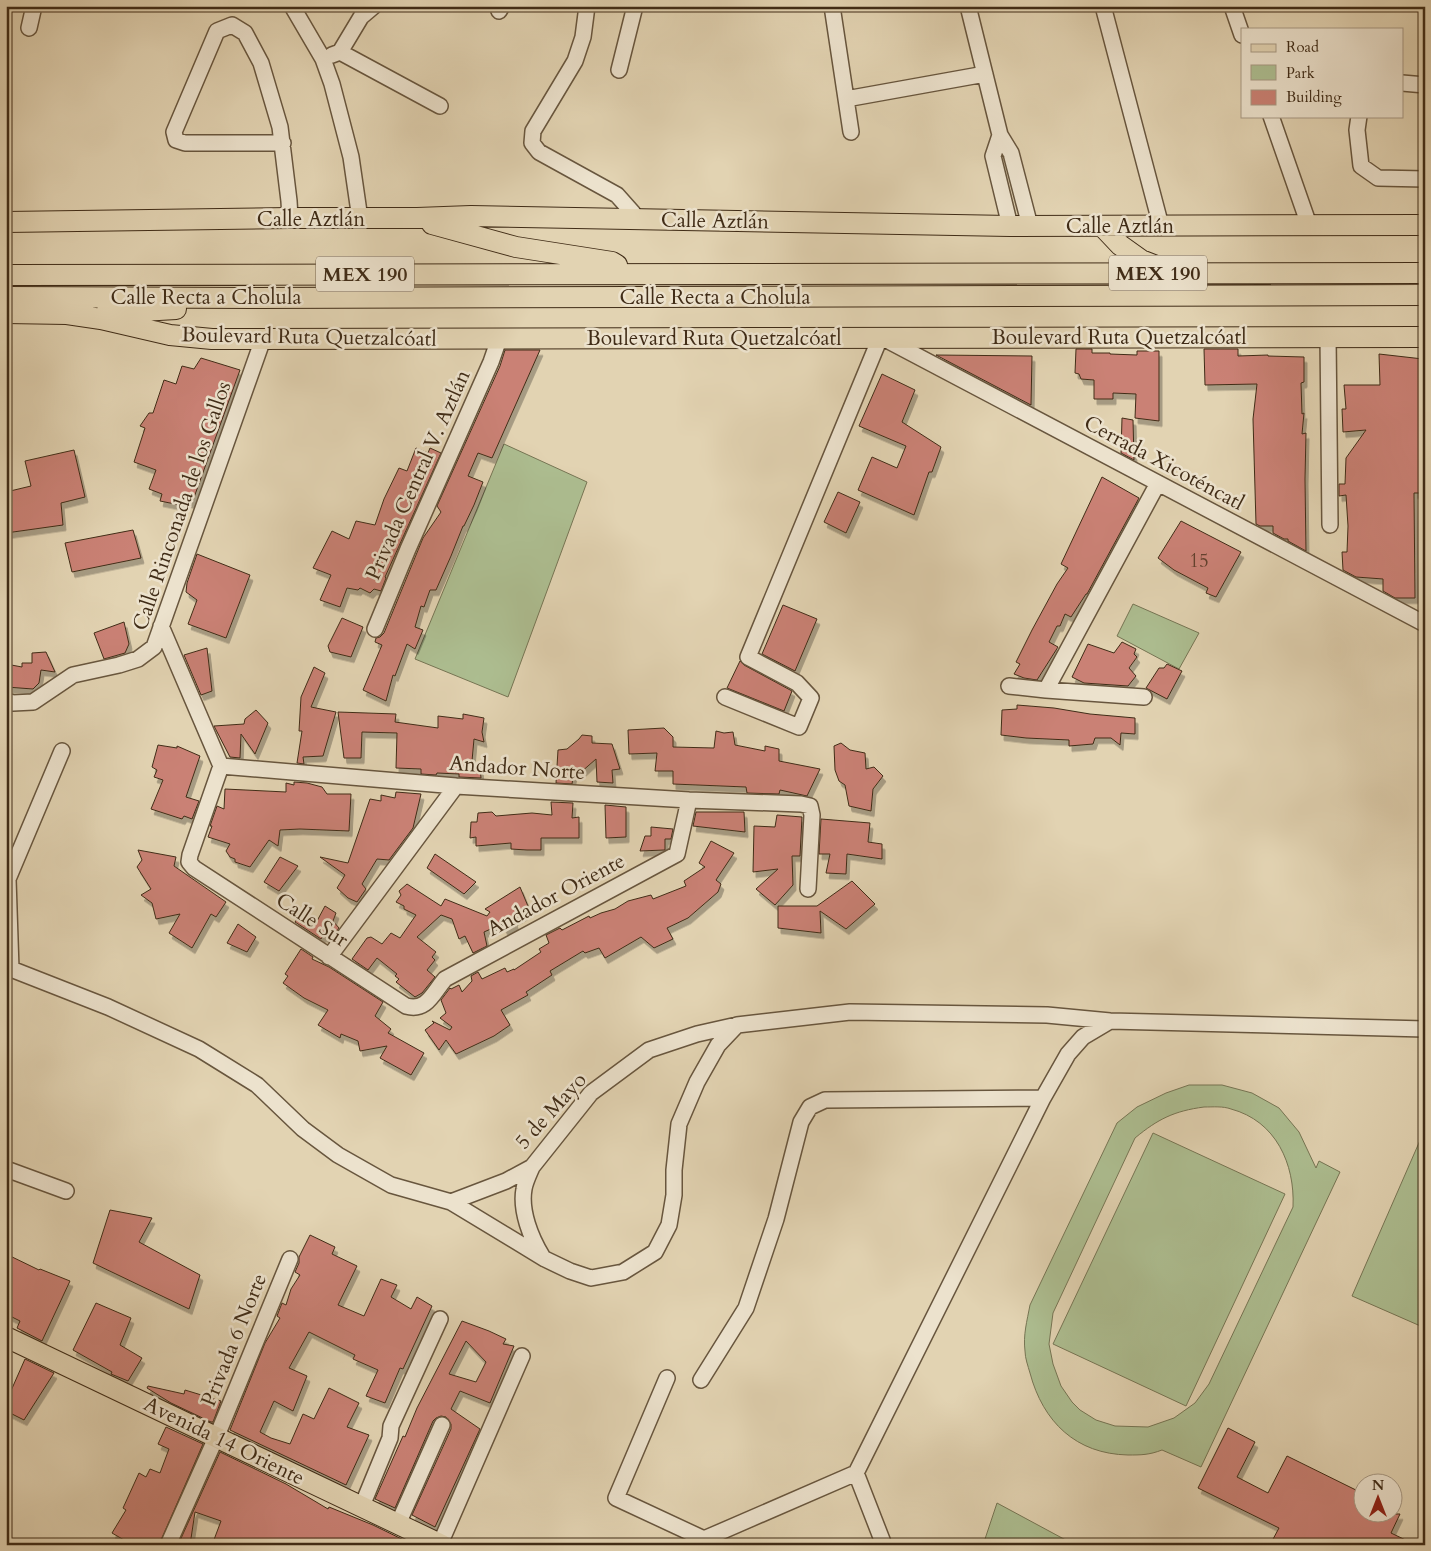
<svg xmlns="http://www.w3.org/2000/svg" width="1431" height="1551" font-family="Cardo,serif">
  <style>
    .green { fill: #adbe91; stroke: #767554; fill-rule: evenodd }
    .building { fill: #ca8174; stroke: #402c17; fill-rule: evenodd; filter: url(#shadow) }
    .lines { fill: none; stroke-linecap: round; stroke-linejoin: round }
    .minor-casing { stroke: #68563e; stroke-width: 18 }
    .major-casing { stroke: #402c17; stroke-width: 22 }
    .minor { stroke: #ece2cd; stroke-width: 15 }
    .major { stroke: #e2d3b2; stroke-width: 20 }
    .labels { text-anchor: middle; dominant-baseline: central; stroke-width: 5; stroke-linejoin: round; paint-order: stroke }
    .number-label { font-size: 19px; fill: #62412e }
    .shield { fill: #ece2cd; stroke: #74634e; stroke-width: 1 }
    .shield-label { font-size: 20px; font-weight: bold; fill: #402c17 }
    .street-label { font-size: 21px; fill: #402c17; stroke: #ece2cd }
  </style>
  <defs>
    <filter id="shadow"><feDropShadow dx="3" dy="5.5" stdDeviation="0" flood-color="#0004"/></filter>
  </defs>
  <rect width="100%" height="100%" fill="#e2d3b2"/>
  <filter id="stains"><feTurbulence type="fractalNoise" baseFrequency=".004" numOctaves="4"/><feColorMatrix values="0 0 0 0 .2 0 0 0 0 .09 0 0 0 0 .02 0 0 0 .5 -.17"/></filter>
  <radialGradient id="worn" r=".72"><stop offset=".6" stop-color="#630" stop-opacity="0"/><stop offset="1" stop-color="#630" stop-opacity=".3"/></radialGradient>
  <path class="green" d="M504,444L587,482L508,697L415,659Z
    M1133,604L1199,633L1179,669L1117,636Z
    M1189,1085H1222L1252,1093L1279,1108L1299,1132L1316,1168L1319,1161L1340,1172L1201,1467L1162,1450C1149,1455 1141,1455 1128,1455C1076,1454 1043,1422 1030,1373C1028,1366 1025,1358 1025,1351C1023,1335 1027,1321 1030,1305L1117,1123L1137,1107L1166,1093ZM1204,1107C1213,1107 1223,1106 1231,1109C1276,1121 1295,1164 1293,1207L1209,1384L1195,1403L1174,1418L1148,1427L1115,1426L1096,1420L1080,1410L1072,1402L1061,1386L1053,1364L1049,1344L1053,1313L1135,1138C1158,1119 1174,1111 1204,1107Z
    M1425,1129V1328L1352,1296Z
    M1153,1133L1285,1194L1186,1406L1053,1344Z
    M997,1503L1075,1545H983Z"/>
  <path class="building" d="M1076,349H1092V353H1110V354L1137,355V351H1159V421L1135,418L1136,394L1113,393V399H1094V380L1081,379L1079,374L1075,373Z
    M1204,349H1238V356L1268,355V356L1304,357V382L1301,383L1302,414L1304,413L1302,434L1306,433L1305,479L1306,551L1288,541V539H1284L1273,533V526H1260L1256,524L1253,419L1257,384L1205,385Z
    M505,350H540L492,458L478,453L468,476L483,482L474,505L464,526H463L451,556L436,590H430L424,607L421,606L415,627L423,630L415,649L407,644L395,676L393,675L386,701L363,690L382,645L375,642L376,638L380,637L384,633L423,538L441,512L437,506L500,366Z
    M1379,354L1423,359L1425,493H1414L1415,598H1395L1383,591V579L1356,577L1343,570L1342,552H1347L1348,526L1346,495L1339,496V484H1345L1346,458L1366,430L1343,432L1342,409H1346L1344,385H1380Z
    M936,355L1032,356L1031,405Z
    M201,358L240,370L192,503L182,500L180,505L160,501L162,494L149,489L156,470L134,462L145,428L140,426L149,413H153L164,380L176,384L182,366L194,369Z
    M882,374L915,390L902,422L941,447L932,472H929L914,515L858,490L872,457L897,468L906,446L859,426Z
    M1122,418L1133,420L1134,460L1121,453Z
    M416,448L428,453L430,448L441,453L385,577L386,578L381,591L374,589L370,593L360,588L358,590L347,588L340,607L320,600L331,575L313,568L332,531L349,539L356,521L375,525L384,499L399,468L407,471Z
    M74,450L85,497L61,503L63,525L6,533V492L31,486L25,461Z
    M1102,477L1139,498L1087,594H1086L1071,617L1065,614L1060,626H1057L1049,642L1058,647L1037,680L1024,678L1014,674L1020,664L1016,662L1032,630L1057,584L1068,568L1061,564Z
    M838,492L860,502L846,533L824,522Z
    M1181,521L1241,552L1216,597L1206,593L1208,588L1174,570L1158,558Z
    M133,530L141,558L72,572L65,543Z
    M197,554L250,575L226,638L188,624L197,600L186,592L187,583Z
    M783,605L817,619L795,671L762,654Z
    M342,618L363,627L351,657L330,652L328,646Z
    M124,622L129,644L125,653L104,659L94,633Z
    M1122,642L1136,649L1134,654L1137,657L1129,668L1136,676L1128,686L1084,683L1072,677L1088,644L1114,653Z
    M207,648L212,691L201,695L184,655Z
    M46,652L55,672L41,670L39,683L33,689L6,687V664L22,667V663H32V653Z
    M740,661L744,665L792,691L784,711L727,688Z
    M1167,664L1182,671L1167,699L1146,688L1159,668H1164Z
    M314,667L325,673L311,707L336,712L323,756L303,757L304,764L297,763L302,731H299L301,697Z
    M1017,705L1054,708L1090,714L1135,718V734L1121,733L1120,745L1111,738H1095L1093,744L1069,746V740L1026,738L1001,735L1002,710L1017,709Z
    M256,710L268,723L255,754L241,734L240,758L230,757L214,726L244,724L245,719Z
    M338,712L396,714L395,722L438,728V716L463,719V714L484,718L482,732L484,742L474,739L472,761L480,767L481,778L459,777V774L437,773L436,775L421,774V769L396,768L397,733L362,732L361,758H344Z
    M664,728L673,737V747L714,748L716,731L724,733L733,732L735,745L765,751V746L779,749V761L820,769L807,796L780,790L779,794L747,793L746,787L673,784V771H655L657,753L629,754L628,730Z
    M582,735L592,736V743L612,744L620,769L612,770L613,783L597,782L596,759L580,773L574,772L572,784L556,783L558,750L567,749L579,739Z
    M841,743L850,750L865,753L866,769L874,767L883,776L873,789L871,811L849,806L845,785L839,781L835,770L834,746Z
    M158,745L177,748V746L200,756L186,797L199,801L192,819L184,816L182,819L151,809L163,780L154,777L157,770L152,767Z
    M294,782L307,783L322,787L327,794H351L349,831L300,829L280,830L278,846L269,840L250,867L235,862V859L230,857L226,851L230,844L208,837L212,826H210L217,806L224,809L225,789L286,792V783L294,785Z
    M396,792L421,794L413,828L389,860L377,859L362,884L366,889L357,902L348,898L337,888L345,875L320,857L348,863L370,799L381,801V795L395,798Z
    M551,802L573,803L572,818L579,817V838H541V850H527L511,849V843L476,846V837L470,838L471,822H477L478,813L492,812L496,816L532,813L552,815Z
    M605,805L626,807V837L606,838Z
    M696,812H744L745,832L693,826Z
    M777,815L802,817L800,856H792L793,885L775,905L756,889L778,869L753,872L754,826L775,827Z
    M821,819L870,823L868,842L882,844V859L847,854L846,874L826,873L830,854H819Z
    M651,827L673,829L671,839H665V850H664L640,851L645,836H651Z
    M711,841L734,853L716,880L721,884L718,892L688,918L667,928L673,939L654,948L641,937L605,958L599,948L585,953L583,951L550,971L552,975L526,992L528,995L501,1010L510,1025L494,1036L456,1054L446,1040L439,1050L425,1030L434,1023L432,1021L450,1030L452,1027L440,1018L446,1013L441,1000L450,988L451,989L459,985L462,992L472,981L471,976L478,972L482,979L505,968L507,972L514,969V970L541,952L539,949L549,943L546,935L560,928L562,930L589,916L590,918L601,913L615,909L628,901L651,895L653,899L686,886L684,881L705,867L699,863Z
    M138,850L176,857L174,866L226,902L216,917L211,914L192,948L169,933L180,914L156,919L152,903L141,895L151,889L137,867L142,860Z
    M435,854L476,882L464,894L427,868Z
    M280,857L298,866L279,891L264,882Z
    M852,881L875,904L846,929L820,911L821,933L778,928V906H817Z
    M407,884L441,906L445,899L487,916L490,912L485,909L520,887L530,911L514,920L516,926L505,930L502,924L484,932L487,946L473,953L465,936L459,939L452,919L441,915L417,937L436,952L432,957L435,960L427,970L435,977L422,993L415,997L396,982L399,979L395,976L397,974L377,958L368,970L352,959L367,938L371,937L382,944L391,933L400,938L416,915L404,909V906L396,902L401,895L399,891Z
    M325,906L336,913L333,921L339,928L330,940L323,936L321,939L295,922L302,912L317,921Z
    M238,924L256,937L247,952L227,943Z
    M301,949L313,957L312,959L329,967L383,1002L375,1016L391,1029L388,1033L424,1053L411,1075L380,1058L387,1046L360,1051L358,1041L341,1034L340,1038L318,1025L328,1010L304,998L283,983L288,976L285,974Z
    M110,1210L152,1218L139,1242L200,1275L189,1309L93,1263Z
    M310,1235L335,1247L332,1254L357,1266L338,1305L364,1316L381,1279L397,1285L391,1297L411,1309L417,1297L432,1306L403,1369L400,1368L385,1403L366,1396L378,1370L353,1359L355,1355L309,1332L289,1368L307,1376L293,1411L274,1401L260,1432L271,1438L290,1444L303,1414L314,1419L329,1388L359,1403L347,1427L369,1435L346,1485L230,1430L265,1343L280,1318L277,1316L282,1303L286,1305L291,1289L300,1275L295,1272L299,1263V1257Z
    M6,1254L39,1270L40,1269L70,1281L42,1341L17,1328L20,1321L6,1314Z
    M96,1303L131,1318L120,1345L142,1358L128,1381L111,1374L112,1372L73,1350Z
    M462,1321L489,1331L506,1339L503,1344L514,1346L490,1403L460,1391L451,1409L480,1429L435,1527L412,1515L451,1429V1424L446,1417L441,1416L436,1418L433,1421L395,1508L375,1499L403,1436L405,1437L417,1408ZM466,1341L486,1362L476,1382L449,1374Z
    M25,1359L54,1373L24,1420L6,1411V1402Z
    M148,1386L184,1394L185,1390L221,1401L213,1422H211L171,1403L147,1388Z
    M166,1427L203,1444L159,1545H122L124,1540L112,1533L126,1510L123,1508L139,1473L146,1477L150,1469L160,1473L169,1449L158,1444Z
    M1228,1428L1255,1442L1237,1477L1268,1493L1287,1456L1364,1494V1514H1400L1391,1533L1416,1545H1280L1272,1541L1279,1528L1198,1488Z
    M220,1452L286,1484L328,1509L329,1507L373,1525L414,1545H212L221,1521L195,1512L190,1545H178Z"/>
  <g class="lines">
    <g class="minor-casing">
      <path id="minor" d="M292,6L323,59L332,84L351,157L360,219
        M587,6L583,37L575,61L533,131L532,143L539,152L617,195L633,213L635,219
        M832,6L851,132
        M968,6L1000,135L1011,153L1030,226
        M1103,6L1161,226
        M1232,6L1242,35
        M499,11L502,6
        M29,28L34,6
        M340,52L440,106
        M332,55L340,52L361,17L374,6
        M619,70L635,6
        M1402,83L1425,85
        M846,99L985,74
        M1271,116L1309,225
        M1359,116L1357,130L1361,166L1378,178L1425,179
        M1000,135L993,156L1010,226
        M283,143H185L176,140L174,132L217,31L232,25L245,33L261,63L280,127L289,201L290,218
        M1328,336L1330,525
        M885,339L1425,624
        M161,626L221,766L190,855L189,862L194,868L406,1006C427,1012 433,993 445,979L677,854L689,800
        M375,629L408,549L491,362L499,339
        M1009,686L1046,690L1144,697
        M1046,690L1158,483
        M725,697L799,727L811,698L797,683L748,657L880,338
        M6,701L13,703L33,702L73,675L119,665L138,659L154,647L263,339
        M221,766L456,786L689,800L801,804L810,806L812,815L808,889
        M329,957L456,786
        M6,967L108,1007L199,1049L257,1085L303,1129L338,1155L391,1185L451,1202L545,1259L570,1271L591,1278L623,1272L655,1252L669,1225L674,1195V1170L679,1124L697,1082L718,1045L737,1025
        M11,969L8,879L62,751
        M532,1167C529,1174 525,1182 524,1189C520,1211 531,1238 542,1256
        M6,1169L66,1191
        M451,1202L506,1181L532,1167L591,1093L649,1050L697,1034L737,1025L850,1012L1047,1015L1110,1021L1425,1029
        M667,1378L616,1498L704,1539L856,1473L1043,1098L1068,1054L1083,1037L1110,1021
        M701,1380L746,1308L776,1219L801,1122L810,1107L825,1100L1043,1098
        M856,1473L884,1545
        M362,1506L390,1438L391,1426L440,1319
        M398,1524L442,1425
        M440,1544L522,1356
        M168,1545L219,1431L290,1259"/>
    </g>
    <g class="major-casing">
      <path id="major" d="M6,222L290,218H417L471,216L1010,226L1425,225
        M432,224L516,247L612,262L617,265
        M1102,226L1120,245L1141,260L1164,269
        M6,275L1425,273
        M6,297L255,298L1425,295
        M6,313L67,314L101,319L170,335L212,339L1425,337
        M106,313L176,309
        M6,1337L442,1545"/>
    </g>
    <use href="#minor" class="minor"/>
    <use href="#major" class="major"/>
  </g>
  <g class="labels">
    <g class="number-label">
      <text x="1199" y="561">15</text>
    </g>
    <g class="shield">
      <rect x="1109" y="255.5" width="98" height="35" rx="4"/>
      <rect x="316" y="256.5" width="98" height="35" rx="4"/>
    </g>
    <g class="shield-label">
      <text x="1158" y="273">MEX 190</text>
      <text x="365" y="274">MEX 190</text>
    </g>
    <g class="street-label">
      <text x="311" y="219">Calle Aztlán</text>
      <text transform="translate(715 221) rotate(1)">Calle Aztlán</text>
      <text x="1120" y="226">Calle Aztlán</text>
      <text x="206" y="297">Calle Recta a Cholula</text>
      <text x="715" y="297">Calle Recta a Cholula</text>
      <text transform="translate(309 337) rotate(1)">Boulevard Ruta Quetzalcóatl</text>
      <text x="1119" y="337">Boulevard Ruta Quetzalcóatl</text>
      <text x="714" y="338">Boulevard Ruta Quetzalcóatl</text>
      <text transform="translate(1164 463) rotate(28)">Cerrada Xicoténcatl</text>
      <text transform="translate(418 475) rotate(-66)">Privada Central V. Aztlán</text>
      <text transform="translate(182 506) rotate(-71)">Calle Rinconada de los Gallos</text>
      <text transform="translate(517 768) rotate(4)">Andador Norte</text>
      <text transform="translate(556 895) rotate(-28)">Andador Oriente</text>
      <text transform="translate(312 920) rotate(33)">Calle Sur</text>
      <text transform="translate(551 1111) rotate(-48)">5 de Mayo</text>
      <text transform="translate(234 1340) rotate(-68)">Privada 6 Norte</text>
      <text transform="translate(224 1441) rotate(26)">Avenida 14 Oriente</text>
    </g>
  </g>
  <rect width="1431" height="1551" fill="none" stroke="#e2d3b2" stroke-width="25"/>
  <rect x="8" y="8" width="1416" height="1536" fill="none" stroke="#402c17" stroke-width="2.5"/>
  <rect x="12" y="12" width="1406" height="1526" fill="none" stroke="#402c17"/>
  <rect x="1241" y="28" width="162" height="90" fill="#ece2cd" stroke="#a79984"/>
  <rect x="1251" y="44" width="25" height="8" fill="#e2d3b2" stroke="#a79984"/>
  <text x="1286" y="52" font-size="15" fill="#402c17">Road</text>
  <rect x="1251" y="65" width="25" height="15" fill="#adbe91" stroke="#a79984"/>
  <text x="1286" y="78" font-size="15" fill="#402c17">Park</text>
  <rect x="1251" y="90" width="25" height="15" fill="#ca8174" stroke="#a79984"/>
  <text x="1286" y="102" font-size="15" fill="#402c17">Building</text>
  <g transform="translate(1378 1498)"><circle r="24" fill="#ece2cd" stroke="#a79984"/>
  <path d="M0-4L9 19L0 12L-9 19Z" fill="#8f2418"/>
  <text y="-8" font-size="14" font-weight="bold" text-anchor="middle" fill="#402c17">N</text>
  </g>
  <rect width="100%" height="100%" filter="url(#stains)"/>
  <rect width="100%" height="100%" fill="url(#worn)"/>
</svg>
